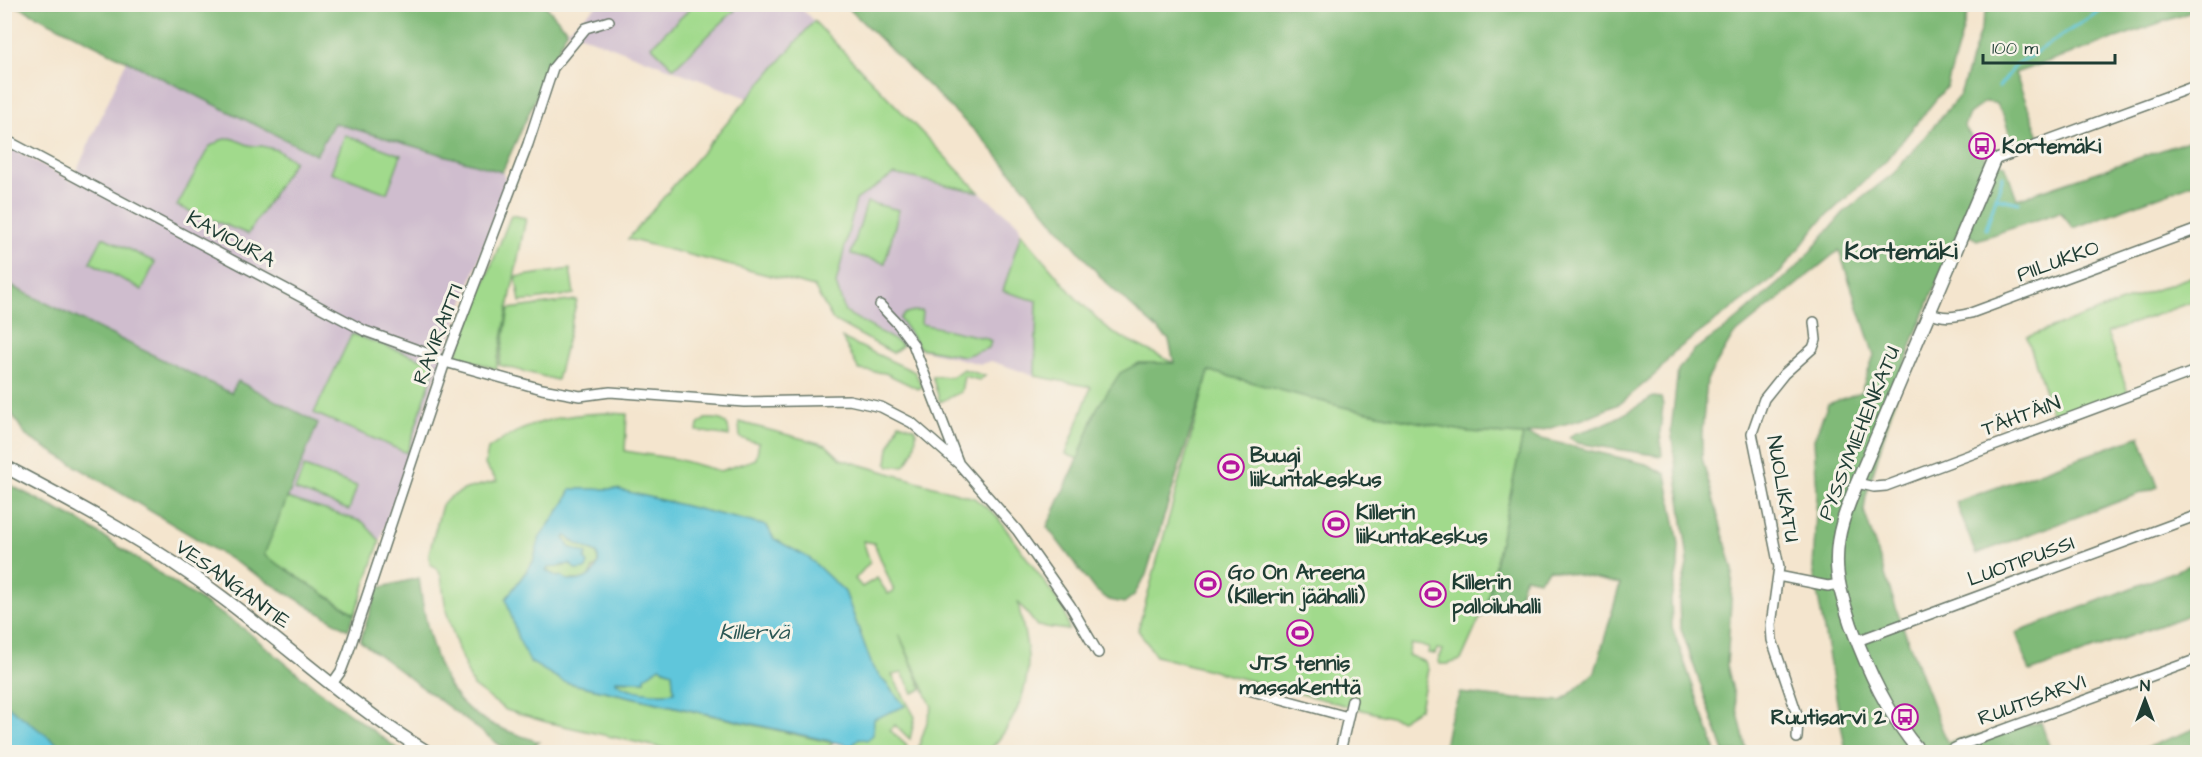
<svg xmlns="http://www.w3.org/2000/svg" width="2202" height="757" font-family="'Architects Daughter',sans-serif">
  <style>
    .industrial { fill: #cfbdce }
    .green { fill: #a1da8c; stroke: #608c60; stroke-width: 1.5; fill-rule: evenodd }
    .forest { fill: #80ba78; stroke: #507c56; stroke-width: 1.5 }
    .water { fill: #5fc6db; stroke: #3f8288; stroke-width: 1.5; fill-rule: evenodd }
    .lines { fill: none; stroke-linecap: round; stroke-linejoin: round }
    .stream { stroke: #5fc6db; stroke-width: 3 }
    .street-casing { stroke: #6a786a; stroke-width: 12 }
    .secondary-casing { stroke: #6a786a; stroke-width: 15 }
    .street { stroke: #fff; stroke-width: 9 }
    .secondary { stroke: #fff; stroke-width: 12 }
    .labels { text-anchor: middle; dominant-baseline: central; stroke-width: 6; stroke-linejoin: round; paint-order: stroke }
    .poi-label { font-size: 21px; font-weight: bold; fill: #1f3d34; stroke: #f7f3e8; text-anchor: start }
    .street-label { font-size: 21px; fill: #1f3d34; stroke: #f7f3e8 }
    .water-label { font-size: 22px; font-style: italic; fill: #2c5855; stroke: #f7f3e8 }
    .quarter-label { font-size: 24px; font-weight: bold; fill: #1f3d34; stroke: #f7f3e8 }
  </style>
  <rect width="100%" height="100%" fill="#f7f3e8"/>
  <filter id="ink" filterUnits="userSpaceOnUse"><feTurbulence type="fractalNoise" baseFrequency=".0167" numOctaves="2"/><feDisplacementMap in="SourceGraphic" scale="12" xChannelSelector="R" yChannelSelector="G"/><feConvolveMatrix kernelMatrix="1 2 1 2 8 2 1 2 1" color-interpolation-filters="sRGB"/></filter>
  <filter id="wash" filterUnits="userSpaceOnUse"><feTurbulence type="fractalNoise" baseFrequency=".008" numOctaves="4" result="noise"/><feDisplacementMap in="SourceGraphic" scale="24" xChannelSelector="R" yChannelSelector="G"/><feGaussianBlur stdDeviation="1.35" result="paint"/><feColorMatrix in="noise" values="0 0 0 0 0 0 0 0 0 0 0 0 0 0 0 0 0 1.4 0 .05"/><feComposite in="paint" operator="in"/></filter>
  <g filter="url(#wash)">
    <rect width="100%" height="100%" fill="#f4e5ce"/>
    <path class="industrial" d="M599,4L797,5L814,21L748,98L567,30Z
      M127,60L315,154L334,123L502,172L507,182L437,374L380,541L363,522L287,498L318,423L238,381L231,393L5,283L4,144L72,181Z
      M894,174L979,192L1018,223L1021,233L1003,291L1037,301L1035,376L991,361L981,364L903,345L845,311L836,284L856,200Z"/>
    <path class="green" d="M694,5H729L735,10L674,68L651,46Z
      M814,21L979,192L894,174L856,200L836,284L845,312L903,345L893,353L833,320L814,287L628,239Z
      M345,135L401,155L387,193L331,172Z
      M231,138L251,146H262L277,150L294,161L248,234L177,206L209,147L221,140Z
      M867,202L899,210L885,263L851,254Z
      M511,215L526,218L496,369L456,356Z
      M1021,233L1075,297L1111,332L1174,363H1139L1097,408L1078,459L1066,454L1091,387L1035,376L1037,301L1003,291Z
      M103,237L155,262L142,290L90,262Z
      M570,269L574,294L520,302L516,277Z
      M2193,276L2197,288V300L2107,333L2128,392L2055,422L2027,337Z
      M577,300L557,380L499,365L509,309Z
      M922,311L921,324L985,338L991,341L989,348L964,356L920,348L900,319C904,311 914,311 922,311Z
      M352,334L436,364L407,453L314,413Z
      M842,338L915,372L922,387L918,389L885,373L859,370Z
      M963,369L985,376L979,380L964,376L961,392L940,402L932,376L952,377Z
      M1209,371L1343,407L1468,432L1523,435L1485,612L1479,620L1461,660L1447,664H1439L1438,661L1443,650L1437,649L1435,654L1428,653L1429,647L1411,644L1408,655L1425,662L1428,669L1420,708L1401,720L1156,656L1138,630Z
      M607,413L627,414L625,451L676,459L720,471L756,459L759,443L740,438L739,422L826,445L841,459L974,498L995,514L1064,609L1069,630L1037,626L1018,602C1021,620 1027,639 1028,657C1029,693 1012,727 988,752H917L932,707L899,634L922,689L913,693L902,673L892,675L915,717L910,739L895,725L890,730L907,746L904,752H854L852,746L859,738L873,669L845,592L809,558L774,539L767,526L616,489H571L565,502L540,537L533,562L506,599L564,682L833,743L824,751L827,752H680L546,722L506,710L473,686L458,649L446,610L441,576L437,568L430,564L429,553L442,505L450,497L466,489L497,481L485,465L488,449C526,422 561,414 607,413ZM863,541L874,543L894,591L888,594L877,578L862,587L855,579L870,562Z
      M705,419C720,418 730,420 729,436L697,431L698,425Z
      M899,423L915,428C918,440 913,457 904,466H889L887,463L889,448Z
      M304,467L357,486L349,510L295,490Z
      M287,498L363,522L380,541L355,614L263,555Z
      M566,536L577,544L597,553L598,564L592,570L590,577C575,583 558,580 546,570L548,568L565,566L569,547L564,538Z
      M659,667L672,672L674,692C660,695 627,692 616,682V681H645V677Z"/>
    <path class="forest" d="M544,4L567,30L502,172L334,123L316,155L15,5Z
      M845,5H1970L1947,86L1885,162L1818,224L1780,273L1674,352L1658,372L1621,403L1583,419L1525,435L1646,464L1666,474L1679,544L1678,567L1671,599L1672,627L1716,752H1567L1560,748L1550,750L1548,752H1443L1449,721L1460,693L1516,699L1562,701L1595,672L1620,584L1549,569L1539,580L1525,577L1516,607L1485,612L1523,435L1468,432L1343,407L1209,371L1146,575L1134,595L1124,603L1109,600L1094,589L1047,527L1078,459L1097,408L1120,373L1139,363H1174L1169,340L1105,282L984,140Z
      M1988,5H2197V10L2015,73L2040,139L2014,148L2003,114L1995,103L1985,102L1969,114L1964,126L1986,159L2005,165L2017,199L2197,138V182L2073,228L2060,212L1977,240L1959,229L1913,340L1866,496L1864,511L1899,617L1947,742L2041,722L2051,752H2022L2013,745L2004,752H1846L1813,569L1817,494L1814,439L1828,404L1861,392L1874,355L1839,250L1732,337L1707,380L1702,432V458L1733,570L1727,665L1747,752H1724L1680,626L1679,600L1688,560L1671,430L1678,370L1694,350L1729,326L1797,267L1844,212L1894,173L1960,95Z
      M5,283L231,393L238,381L318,423L264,555L355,614L348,630L26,436L5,403Z
      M1653,397L1661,398L1663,405L1660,432L1662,456L1577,443L1569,437C1576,431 1582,432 1590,429C1613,422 1633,409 1653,397Z
      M2140,436L2158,487L1976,554L1956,502Z
      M4,482L78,520L243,628L319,691L402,752H68L5,704Z
      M2190,565L2197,586V612L2030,672L2016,633Z
      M419,578C423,613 433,663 453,692C461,704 475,715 488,722C503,731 523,736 539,742L525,752H509L360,641L378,588Z
      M2197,728V752H2135Z"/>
    <path class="water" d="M571,489H616L767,526L774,539L809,558L845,592L873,668L905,706L874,719L873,735L867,740L859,738L852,746L564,682L530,662L518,638L506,599L533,562L540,537L565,502ZM566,536L577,544L597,553C598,557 599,560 598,564C593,579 574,586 561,576L557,577L546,570L548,568L570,564L576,570L586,569L588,564L585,559L587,554L569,547L564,538ZM660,667L672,672L674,692C660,695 627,692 616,682V680L645,681V677Z
      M4,704H5L68,752H5Z"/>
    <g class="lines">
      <path class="stream" d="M1999,87L2015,66L2110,4
        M1997,198L2019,203
        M1986,229L2003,176"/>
    </g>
  </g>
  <g filter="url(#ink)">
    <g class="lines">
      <g class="street-casing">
        <path id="street" d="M4,139L365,331L426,353L445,362L542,389L580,396L610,392L744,402L849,400L881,407L912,423L959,464L1017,530L1070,605L1098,653
          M1994,160L2198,85
          M880,305L898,324L913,344L958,462
          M1929,312C1943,319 1955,317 1971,313L2198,229
          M1857,483L1874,487L1886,486L2198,370
          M1778,576L1828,586L1839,584
          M1857,641L2198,515
          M332,684L341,671L349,650L445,362L528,144L553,68L586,28L609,21
          M1245,689L1348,717
          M1797,738L1798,717L1772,640L1771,625L1779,567L1752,433L1764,399L1784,374L1813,348L1816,340L1814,322
          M1340,752L1352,700
          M1947,752L1959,746L2198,659"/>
      </g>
      <g class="secondary-casing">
        <path id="secondary" d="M4,466C80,506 155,546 223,598C291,649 354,708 427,752
          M1920,752C1888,715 1868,671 1851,625C1844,603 1836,581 1837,558C1837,531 1847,508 1857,483L1994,160"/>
      </g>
      <use href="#street" class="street"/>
      <use href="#secondary" class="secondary"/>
    </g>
  </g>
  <defs>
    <g id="bus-ring" transform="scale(1.35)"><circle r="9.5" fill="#f7f3e8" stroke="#b5179e" stroke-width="1.5"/><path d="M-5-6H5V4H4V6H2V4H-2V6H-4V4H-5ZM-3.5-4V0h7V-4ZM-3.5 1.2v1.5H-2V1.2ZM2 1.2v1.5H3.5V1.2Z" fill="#b5179e"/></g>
    <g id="stadium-ring" transform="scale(1.35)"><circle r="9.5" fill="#f7f3e8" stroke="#b5179e" stroke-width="1.5"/><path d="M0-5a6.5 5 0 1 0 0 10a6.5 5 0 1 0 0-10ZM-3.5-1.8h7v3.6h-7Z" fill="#b5179e"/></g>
  </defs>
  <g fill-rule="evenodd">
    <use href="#bus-ring" x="1982" y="146"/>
    <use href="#stadium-ring" x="1231" y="467"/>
    <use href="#stadium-ring" x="1336" y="524"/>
    <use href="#stadium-ring" x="1208" y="584"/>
    <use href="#stadium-ring" x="1433" y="594"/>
    <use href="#stadium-ring" x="1300" y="633"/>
    <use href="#bus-ring" x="1905" y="717"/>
  </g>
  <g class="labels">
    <g class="poi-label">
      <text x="2002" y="146">Kortemäki</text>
      <text x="1250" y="455">Buugi<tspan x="1250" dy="24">liikuntakeskus</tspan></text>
      <text x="1356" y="512">Killerin<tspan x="1356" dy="24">liikuntakeskus</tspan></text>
      <text x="1228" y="572">Go On Areena<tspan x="1228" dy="24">(Killerin jäähalli)</tspan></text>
      <text x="1452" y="582">Killerin<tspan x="1452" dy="24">palloiluhalli</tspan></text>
      <text x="1300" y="663" text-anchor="middle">JTS tennis<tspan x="1300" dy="24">massakenttä</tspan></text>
      <text x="1886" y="717" text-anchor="end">Ruutisarvi 2</text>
    </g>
    <g class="street-label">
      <text transform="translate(231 239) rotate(28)">KAVIOURA</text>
      <text transform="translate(2058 261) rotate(-20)">PIILUKKO</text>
      <text transform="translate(438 334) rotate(-69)">RAVIRAITTI</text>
      <text transform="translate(2021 416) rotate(-20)">TÄHTÄIN</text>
      <text transform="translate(1859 433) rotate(-68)">PYSSYMIEHENKATU</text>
      <text transform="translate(1783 489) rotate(80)">NUOLIKATU</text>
      <text transform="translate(2021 561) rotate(-20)">LUOTIPUSSI</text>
      <text transform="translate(233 584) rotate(36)">VESANGANTIE</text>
      <text transform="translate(2032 700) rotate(-20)">RUUTISARVI</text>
    </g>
    <g class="water-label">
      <text x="754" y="632">Killervä</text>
    </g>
    <g class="quarter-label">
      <text x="1901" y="252">Kortemäki</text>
    </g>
  </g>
  <rect width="2202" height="757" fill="none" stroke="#f7f3e8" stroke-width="24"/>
  <g transform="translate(2145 700)" stroke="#f7f3e8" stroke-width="4.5" paint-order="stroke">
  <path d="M0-4.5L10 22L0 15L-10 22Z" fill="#1f3d34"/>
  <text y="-9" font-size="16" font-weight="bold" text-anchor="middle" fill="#1f3d34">N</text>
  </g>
  <path d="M1983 54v9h132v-9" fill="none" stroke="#1f3d34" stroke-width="3"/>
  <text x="1992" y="54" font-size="18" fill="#1f3d34" stroke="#f7f3e8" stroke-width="4.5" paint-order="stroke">100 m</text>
</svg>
